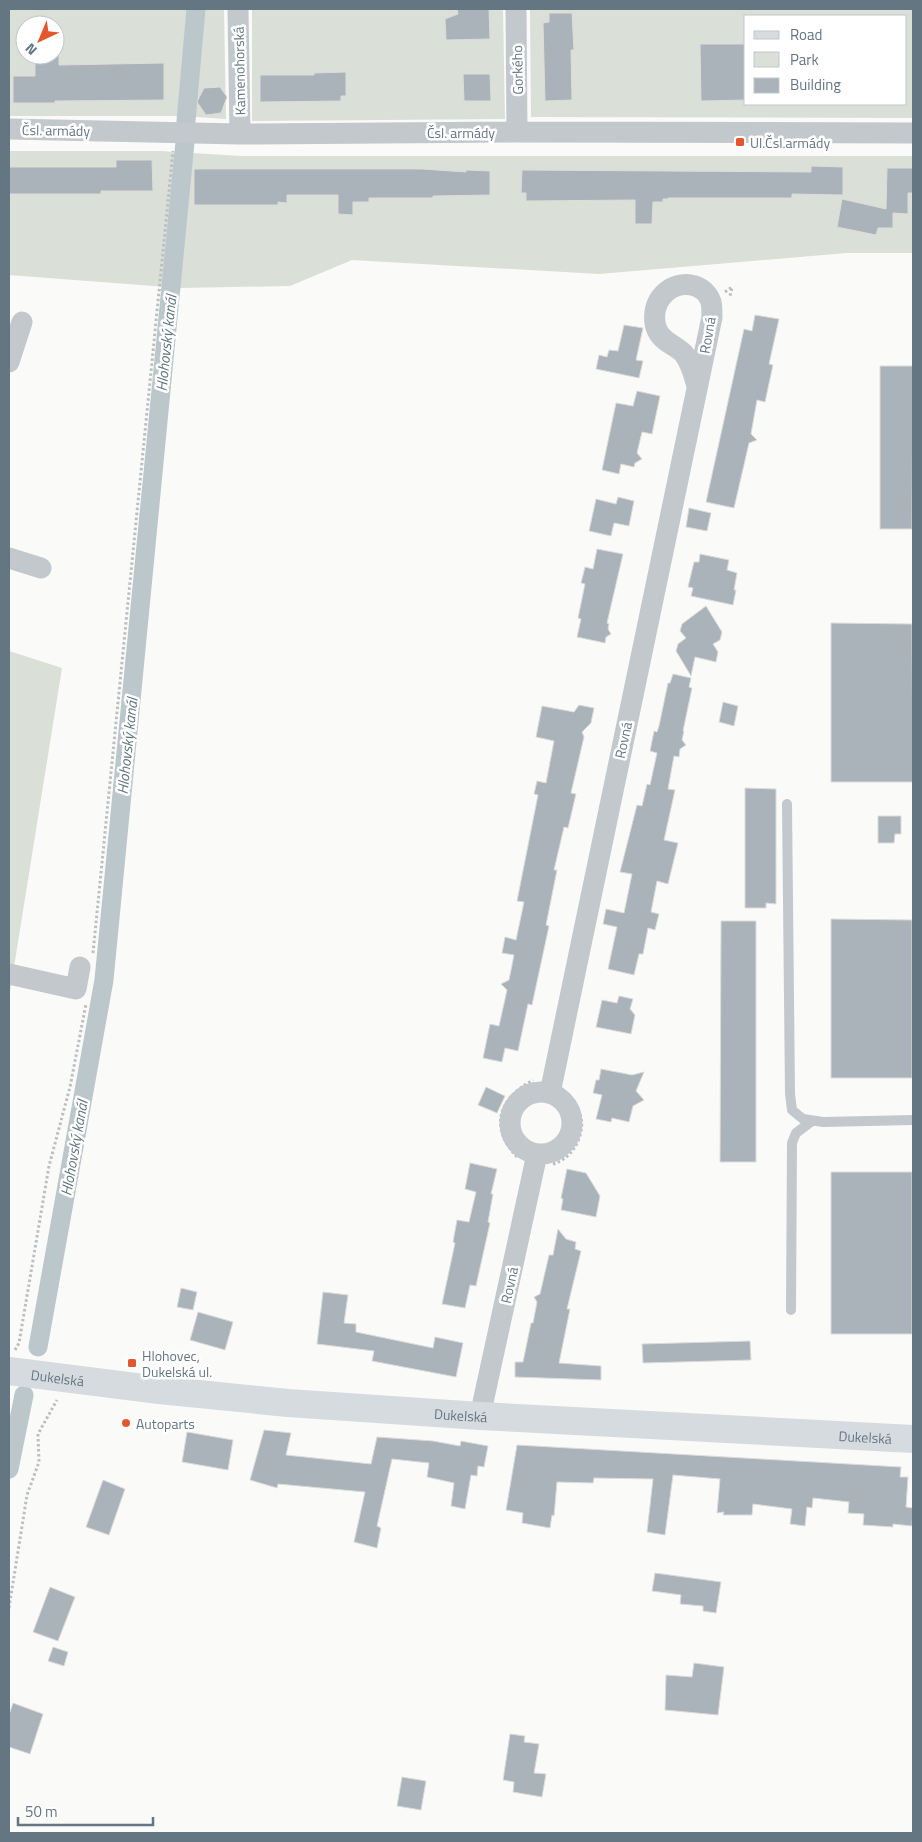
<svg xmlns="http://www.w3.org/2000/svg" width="922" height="1842" font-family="'Titillium Web',sans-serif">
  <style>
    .green { fill: #dadfd7; fill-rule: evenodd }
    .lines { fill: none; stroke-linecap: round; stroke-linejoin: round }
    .canal { stroke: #bbc7cb; stroke-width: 19 }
    .building { fill: #aab3b9; stroke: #dcdcda }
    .path { stroke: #bbbfc2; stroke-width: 3; stroke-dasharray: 2.5 2.5; stroke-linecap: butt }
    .lane { stroke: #c3c8cc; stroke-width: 10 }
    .street { stroke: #c3c8cc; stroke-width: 21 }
    .secondary { stroke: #d6dbdf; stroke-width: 28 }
    .poi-dot { fill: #e4572e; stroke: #fff; stroke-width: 2 }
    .labels { text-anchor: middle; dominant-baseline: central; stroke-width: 5; stroke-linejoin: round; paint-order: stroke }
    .street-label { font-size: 14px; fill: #657683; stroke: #fff }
    .poi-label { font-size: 14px; fill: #657683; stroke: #fff; text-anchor: start }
    .water-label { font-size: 15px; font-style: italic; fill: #60757c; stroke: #fff }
  </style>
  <rect width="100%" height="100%" fill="#fafaf8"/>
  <path class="green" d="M9,9H224L226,119L182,116H9ZM25,25H55V55H25Z
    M252,9H503L505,119L252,121Z
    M530,9H913V118L531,117ZM746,16H906V104H746Z
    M9,151H159L242,156H913V253H847L599,274L352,260L290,286L180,288L9,275Z
    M9,651L62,668L9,998Z"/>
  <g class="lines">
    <path class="canal" d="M186,121L196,9
      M38,1347L104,980L185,142
      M9,1469L24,1395"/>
  </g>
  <path class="building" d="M457,9H489L490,39L446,40L445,19L458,14Z
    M549,13H572L574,50H571L572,100L545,101L543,23L549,22Z
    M700,44H746V100L701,101Z
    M35,55H59V65L164,63V100L55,101V103H13V76H35Z
    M346,72V96H341V101L260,102V75H314V73Z
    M463,74H490L491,101H464Z
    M220,87L227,97L221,113L206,115L197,102L204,88Z
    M116,160H152L153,191H101V194H9V167H116Z
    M811,166L843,167V195L792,194V198H668V199H663V202H653L652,224H635V200L526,201V193H521L522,170L811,172Z
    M887,168H913V193H908V214L893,213V228H878L876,235L837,227L842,199L886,209Z
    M194,169H422L466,172V170L490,171V195L433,196V198H369V202H353V215L338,214V195H287V203L278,202V205H194Z
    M755,315L779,319L769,364L773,365L765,402L757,400L751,434L757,440L749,443L734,508L706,502L744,329L752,331Z
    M624,325L643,328L636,360L643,361L639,378L596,369L599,355L607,357L609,350L618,351Z
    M880,366H913L912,529H880Z
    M637,391L660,396L652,434L642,432L637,453L642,459L635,463L634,467L621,464L619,474L602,470L616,403L633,406Z
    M618,497L634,501L629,526L614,523L611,536L589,531L596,499L616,504Z
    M689,508L711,513L707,531L686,527Z
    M597,549L623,554L607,623L609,624L608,629L611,634L606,637L605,643L577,637L581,619L578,618L585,584L581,583L585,567L593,569Z
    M700,554L729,560L727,570L737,573L734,590H736L733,605L691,596L693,588L688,587L694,562H699Z
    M706,606L722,632L720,640L713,644L718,652L716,662L695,657L691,676L676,651L678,644L686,638L680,631L682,624Z
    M831,623L912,624L913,782H831Z
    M673,674L691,678L689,687L692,688L683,731H684L682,740L686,745L680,749L679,757L674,756L668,789L675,790L664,840L678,843L668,884L657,881L651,912L659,914L655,930L648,928L643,954H639L634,975L608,969L617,927L603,924L606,909L624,913L632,874L620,872L637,805L642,806L647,784L650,785L657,753L650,751L654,731L657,732L659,726L668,683H670Z
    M723,702L738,706L734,726L719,722Z
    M579,705L594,708L591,723L582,732L584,737L571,793L576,794L568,828L564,827L554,870H557L546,925L549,926L532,1005L528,1004L518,1051L505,1048L502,1062L483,1058L490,1024L499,1026L507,990L501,984L509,980L514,955L502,953L505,937L516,940L524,902L517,901L538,795L534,794L537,781L546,783L554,741L536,737L542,706L574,712Z
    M745,788L776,789V904L766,903V908H745Z
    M878,816H901V834H895L894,843H878Z
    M831,919L912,920V1078H831Z
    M721,921H756V1162H720Z
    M619,996L633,999L630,1009L635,1015L631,1034L596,1027L602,1000L617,1003Z
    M601,1069L632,1075L644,1072L636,1091L644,1100L633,1106L629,1122L612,1118L611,1122L596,1119L602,1095L593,1093L596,1080H599Z
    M486,1087L505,1096L497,1113L478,1105Z
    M470,1163L497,1169L491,1194H493L488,1222L490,1223L476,1286L470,1285L465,1308L442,1304L455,1243L453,1242L457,1220L469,1222L476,1192L465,1189Z
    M567,1169L586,1173L600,1196L596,1217L561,1210L563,1199L561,1198Z
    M831,1172H912V1334H831Z
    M558,1229L566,1239L576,1242L575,1249L581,1251L567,1309H570L559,1363L601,1366V1380L515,1377V1362H523L531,1323H533L537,1302L534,1297L540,1294L549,1255H553Z
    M181,1288L197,1292L193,1310L177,1307Z
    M323,1292L348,1295L344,1323L356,1324V1332L433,1348L435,1337L463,1343L456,1377L372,1361L374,1351L317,1344Z
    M198,1312L233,1322L225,1350L190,1340Z
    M750,1341L751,1360L643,1363L642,1344Z
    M264,1430L291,1433L286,1455L371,1464L377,1437L433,1441L460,1446L461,1441L488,1446L484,1467L478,1466L477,1476L471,1475L465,1509L451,1506L454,1483L427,1477L429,1463L392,1459L377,1526L381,1528L377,1548L354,1542L365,1492L278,1484L277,1488L250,1480Z
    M187,1432L233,1440L228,1470L182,1462Z
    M517,1445L901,1467L900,1477H908L906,1507L913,1508L912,1526L893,1524V1527L863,1525L864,1514L848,1513L849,1502L813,1498L812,1508L807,1507L805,1526L790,1524L792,1509L753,1504L752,1515H723L724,1512L717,1513L720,1479L673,1475L665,1535L647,1532L653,1479L594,1478L593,1483L557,1482L554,1516L552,1515L550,1528L522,1523L523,1513L506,1510Z
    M103,1480L125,1489L109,1535L86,1527Z
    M655,1573L721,1582L716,1613L703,1611V1606L680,1604L681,1595L652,1591Z
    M50,1587L75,1597L58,1641L33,1632Z
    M53,1647L68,1652L64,1666L48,1661Z
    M694,1663L724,1667L718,1715L665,1710L666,1675L692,1677Z
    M13,1703L43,1714L30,1754L9,1747V1715Z
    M510,1734L525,1736L524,1742L539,1744L534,1773L546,1774L542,1797L513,1792L514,1782L503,1780Z
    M402,1777L426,1781L421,1810L397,1806Z"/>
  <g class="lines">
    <path class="path" d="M725,292L732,287L730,296
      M93,953L173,151
      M517,1157C489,1127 498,1099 533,1080
      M553,1164C572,1159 585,1136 581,1117C579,1109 574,1102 569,1096
      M15,1350L19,1343L49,1166L70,1087L86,1004
      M9,1608L27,1495L39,1462L38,1434L57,1400"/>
    <path class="lane" d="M787,804L790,1094L792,1110L803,1119L823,1122L913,1120
      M791,1310L792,1143L796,1133L812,1121"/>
    <path class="street" d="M238,9L240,134
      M516,9L517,132
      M9,129L240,134L517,132L913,133
      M9,362L22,322
      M9,558L41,568
      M9,974L76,989L80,967
      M510 1123a31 31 0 1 1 62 0a31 31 0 1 1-62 0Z
      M550,1093L712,317C712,313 712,306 711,302C704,282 680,280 666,292C652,304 650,328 665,340C671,345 679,348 684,354C691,363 694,375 697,386
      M480,1416L537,1154"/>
    <path class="secondary" id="s1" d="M9,1371L159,1390L288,1403L480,1416L913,1439"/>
  </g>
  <g class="poi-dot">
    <rect x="735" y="137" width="10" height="10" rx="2.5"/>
    <rect x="127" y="1358" width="10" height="10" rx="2.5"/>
    <circle cx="126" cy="1423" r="5"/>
  </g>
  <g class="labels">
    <g class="street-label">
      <text transform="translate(517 70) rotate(-91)">Gorkého</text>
      <text transform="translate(239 71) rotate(-91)">Kamenohorská</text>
      <text transform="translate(56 130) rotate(1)">Čsl. armády</text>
      <text x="461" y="132">Čsl. armády</text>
      <text transform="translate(707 335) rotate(-80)">Rovná</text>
      <text transform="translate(623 740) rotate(-78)">Rovná</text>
      <text transform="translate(509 1285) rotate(-78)">Rovná</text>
      <text stroke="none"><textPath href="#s1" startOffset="49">Dukelská</textPath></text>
      <text stroke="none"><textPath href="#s1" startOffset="454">Dukelská</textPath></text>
      <text stroke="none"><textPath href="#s1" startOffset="859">Dukelská</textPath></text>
    </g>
    <g class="poi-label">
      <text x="750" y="142">Ul.Čsl.armády</text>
      <text x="142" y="1355">Hlohovec,<tspan x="142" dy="16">Dukelská ul.</tspan></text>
      <text x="136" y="1423">Autoparts</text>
    </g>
    <g class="water-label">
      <text transform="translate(166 343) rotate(-84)">Hlohovský kanál</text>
      <text transform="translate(127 746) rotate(-84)">Hlohovský kanál</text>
      <text transform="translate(74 1148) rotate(-80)">Hlohovský kanál</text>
    </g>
  </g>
  <rect width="922" height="1842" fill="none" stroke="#657683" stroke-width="20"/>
  <rect x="744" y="15" width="162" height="90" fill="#ffffff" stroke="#c1c8cd"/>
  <rect x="754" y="31" width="25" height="8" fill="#d6dbdf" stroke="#c1c8cd"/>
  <text x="790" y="40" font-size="15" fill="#657683">Road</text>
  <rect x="754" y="52" width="25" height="15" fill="#dadfd7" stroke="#c1c8cd"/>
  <text x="790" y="65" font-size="15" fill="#657683">Park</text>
  <rect x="754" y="78" width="25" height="15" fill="#aab3b9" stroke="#c1c8cd"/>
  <text x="790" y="90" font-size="15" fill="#657683">Building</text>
  <g transform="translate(40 40) rotate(224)"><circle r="24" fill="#ffffff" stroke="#c1c8cd"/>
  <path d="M0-4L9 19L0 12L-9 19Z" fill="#e4572e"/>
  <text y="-8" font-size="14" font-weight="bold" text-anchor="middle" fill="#657683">N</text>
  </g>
  <path d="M18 1817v8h135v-8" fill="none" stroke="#657683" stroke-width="2.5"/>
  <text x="25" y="1817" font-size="15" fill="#657683" stroke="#ffffff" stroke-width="4" paint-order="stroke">50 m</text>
</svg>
